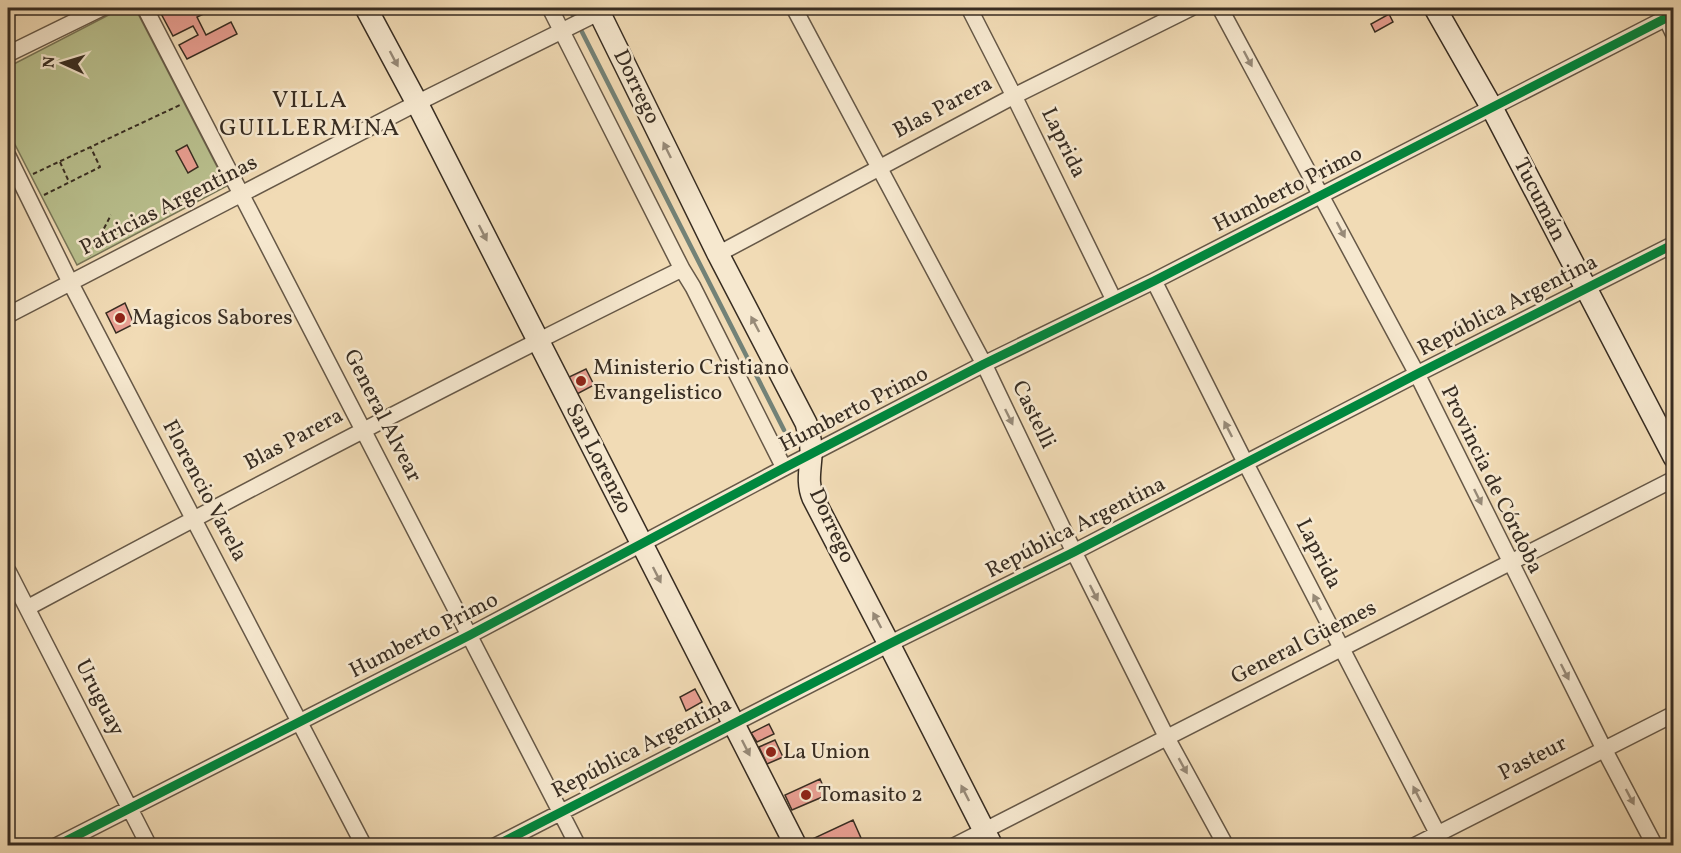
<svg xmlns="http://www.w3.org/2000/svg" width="1681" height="853" font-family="Vollkorn,serif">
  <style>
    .green { fill: #b9c08e; stroke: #787658; stroke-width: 1.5 }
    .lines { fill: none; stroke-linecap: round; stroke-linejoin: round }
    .stream { stroke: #738277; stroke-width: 4.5 }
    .building { fill: #e99f92; stroke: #382d22; stroke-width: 1.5 }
    .street-casing { stroke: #665847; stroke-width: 18 }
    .secondary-casing { stroke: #382d22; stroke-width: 24 }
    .path { stroke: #382d22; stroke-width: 2; stroke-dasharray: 4.5 3; stroke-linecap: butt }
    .street { stroke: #f6e8cf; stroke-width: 15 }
    .secondary { stroke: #f6e8cf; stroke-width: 21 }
    .cycleway-casing { stroke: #f6e8cf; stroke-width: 13 }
    .cycleway { stroke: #00873e; stroke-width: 9 }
    .oneway { fill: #978a78 }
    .poi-dot { fill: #8f2418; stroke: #f6e8cf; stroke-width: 2 }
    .labels { text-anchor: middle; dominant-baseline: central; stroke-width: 5; stroke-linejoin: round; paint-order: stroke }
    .street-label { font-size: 22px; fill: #382d22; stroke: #f6e8cf }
    .poi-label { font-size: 22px; fill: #382d22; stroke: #f6e8cf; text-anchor: start }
    .neighbourhood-label { font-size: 24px; letter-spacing: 1.5px; fill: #382d22; stroke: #f6e8cf }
  </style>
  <rect width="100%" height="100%" fill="#f1dbb5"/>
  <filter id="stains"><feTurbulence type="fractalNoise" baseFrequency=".00333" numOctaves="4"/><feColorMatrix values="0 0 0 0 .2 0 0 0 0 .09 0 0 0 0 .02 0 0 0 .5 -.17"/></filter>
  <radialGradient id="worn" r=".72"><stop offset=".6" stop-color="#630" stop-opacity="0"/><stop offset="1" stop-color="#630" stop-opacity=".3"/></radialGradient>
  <path class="green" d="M122,8H135L227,186L77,265L8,131V67Z"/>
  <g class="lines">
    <path class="stream" d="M569,8L575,19
      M8,17L28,8
      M580,28L784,430"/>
  </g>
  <path class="building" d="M158,8H216L197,17L206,35L231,22L237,34L187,59L179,45L198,35L193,26L173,36Z
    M1389,14L1393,22L1375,32L1371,24Z
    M187,145L198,167L188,173L176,151Z
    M125,303L134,324L116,333L106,313Z
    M586,369L594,385L577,394L569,377Z
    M695,689L702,702L686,711L680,697Z
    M769,724L774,734L757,742L751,733Z
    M775,740L783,757L767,764L759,747Z
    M820,779L827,795L792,810L785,795Z
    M853,820L861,838L845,846H811L808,841Z"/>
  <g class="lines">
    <g class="street-casing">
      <path id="street" d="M145,8L578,846
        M550,8L682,269L693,287L784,468
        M794,8L984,364L1074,552L1167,738L1226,846
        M969,8L1014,96L1114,300
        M1220,8L1417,374L1604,749L1655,846
        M1666,18L1674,35
        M8,54L102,8
        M8,156L70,282L364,846
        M718,254L1014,96L1191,8
        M1154,281L1245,462L1444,846
        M8,315L417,103L608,8
        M8,571L149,846
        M27,608C243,492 461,378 682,269
        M56,846L470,635L784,468L984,364L1154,281L1674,14
        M495,846L889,644L1074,552L1417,374L1674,244
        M954,846L1674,479
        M1414,846L1674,714"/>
    </g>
    <g class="secondary-casing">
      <path id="secondary" d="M366,8L417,103L796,846
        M597,8L718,254L806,423C809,434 812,444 811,456C810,471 807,484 813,498L889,644L992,846
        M1435,8L1492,108L1674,457"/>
    </g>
    <path class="path" d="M60,162L69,182
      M33,174L180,105
      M44,195L100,167L91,148
      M90,255L111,215"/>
    <use href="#street" class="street"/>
    <use href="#secondary" class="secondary"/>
    <g class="cycleway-casing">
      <path id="cycleway" d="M56,846L470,635L784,468L984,364L1154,281L1674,14
        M495,846L889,644L1074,552L1417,374L1674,244"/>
    </g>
    <use href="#cycleway" class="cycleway"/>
  </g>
  <defs><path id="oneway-solid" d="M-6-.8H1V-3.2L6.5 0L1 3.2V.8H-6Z" transform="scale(1.5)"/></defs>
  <g class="oneway">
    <use href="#oneway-solid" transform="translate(394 59) rotate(62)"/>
    <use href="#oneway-solid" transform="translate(1248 59) rotate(62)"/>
    <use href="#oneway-solid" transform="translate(667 150) rotate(-116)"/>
    <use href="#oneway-solid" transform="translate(1341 230) rotate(62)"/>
    <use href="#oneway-solid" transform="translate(483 233) rotate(63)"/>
    <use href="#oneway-solid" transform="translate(755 324) rotate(-118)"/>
    <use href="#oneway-solid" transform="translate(1009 417) rotate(64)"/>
    <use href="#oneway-solid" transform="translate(1228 429) rotate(-117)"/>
    <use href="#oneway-solid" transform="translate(1478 497) rotate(64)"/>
    <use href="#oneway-solid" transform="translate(657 575) rotate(63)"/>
    <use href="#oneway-solid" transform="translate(1094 593) rotate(63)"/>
    <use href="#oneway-solid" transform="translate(1317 602) rotate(-117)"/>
    <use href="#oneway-solid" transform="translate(877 620) rotate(-118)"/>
    <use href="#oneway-solid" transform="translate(1565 672) rotate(63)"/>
    <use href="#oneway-solid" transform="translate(746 748) rotate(63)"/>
    <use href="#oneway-solid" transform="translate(1183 766) rotate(61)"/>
    <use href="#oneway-solid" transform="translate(965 793) rotate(-117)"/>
    <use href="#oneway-solid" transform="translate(1417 794) rotate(-117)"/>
    <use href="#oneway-solid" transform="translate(1630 797) rotate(62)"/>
  </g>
  <g class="poi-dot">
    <circle cx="120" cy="318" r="6"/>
    <circle cx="581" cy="381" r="6"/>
    <circle cx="771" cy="752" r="6"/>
    <circle cx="806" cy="795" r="6"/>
  </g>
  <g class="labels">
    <g class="street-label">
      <text transform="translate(636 87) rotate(64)">Dorrego</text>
      <text transform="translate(943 108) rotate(-28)">Blas Parera</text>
      <text transform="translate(1063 143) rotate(64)">Laprida</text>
      <text transform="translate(1288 190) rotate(-27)">Humberto Primo</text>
      <text transform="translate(1539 200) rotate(63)">Tucumán</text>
      <text transform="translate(169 206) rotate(-27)">Patricias Argentinas</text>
      <text transform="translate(1508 306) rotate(-27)">República Argentina</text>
      <text transform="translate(854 410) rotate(-27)">Humberto Primo</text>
      <text transform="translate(1033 415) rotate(64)">Castelli</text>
      <text transform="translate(382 416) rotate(63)">General Alvear</text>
      <text transform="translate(294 440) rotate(-28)">Blas Parera</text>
      <text transform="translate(598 459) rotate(63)">San Lorenzo</text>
      <text transform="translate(1491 480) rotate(64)">Provincia de Córdoba</text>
      <text transform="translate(204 491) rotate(62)">Florencio Varela</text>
      <text transform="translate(831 526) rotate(65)">Dorrego</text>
      <text transform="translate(1076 528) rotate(-27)">República Argentina</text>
      <text transform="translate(1318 554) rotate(63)">Laprida</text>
      <text transform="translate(424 636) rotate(-27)">Humberto Primo</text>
      <text transform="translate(1304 643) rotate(-27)">General Güemes</text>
      <text transform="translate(99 698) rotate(63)">Uruguay</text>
      <text transform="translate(642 748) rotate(-27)">República Argentina</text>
      <text transform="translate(1533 759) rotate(-27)">Pasteur</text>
    </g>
    <g class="poi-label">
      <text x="132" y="318">Magicos Sabores</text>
      <text x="593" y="368">Ministerio Cristiano<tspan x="593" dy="25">Evangelistico</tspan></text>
      <text x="783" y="752">La Union</text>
      <text x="818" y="795">Tomasito 2</text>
    </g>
    <g class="neighbourhood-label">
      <text x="310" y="101">VILLA<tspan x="310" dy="28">GUILLERMINA</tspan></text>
    </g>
  </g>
  <rect width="1681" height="853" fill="none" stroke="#f1dbb5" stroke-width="30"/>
  <rect x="9" y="9" width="1663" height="835" fill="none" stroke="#382d22" stroke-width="3"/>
  <rect x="15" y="15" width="1651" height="823" fill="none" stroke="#382d22" stroke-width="1.5"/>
  <g transform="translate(63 63) rotate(274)" stroke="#f6e8cf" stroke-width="4.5" paint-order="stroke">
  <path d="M0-4.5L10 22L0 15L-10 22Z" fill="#382d22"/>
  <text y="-9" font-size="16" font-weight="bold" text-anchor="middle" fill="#382d22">N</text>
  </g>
  <rect width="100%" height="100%" filter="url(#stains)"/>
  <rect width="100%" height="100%" fill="url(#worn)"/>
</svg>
